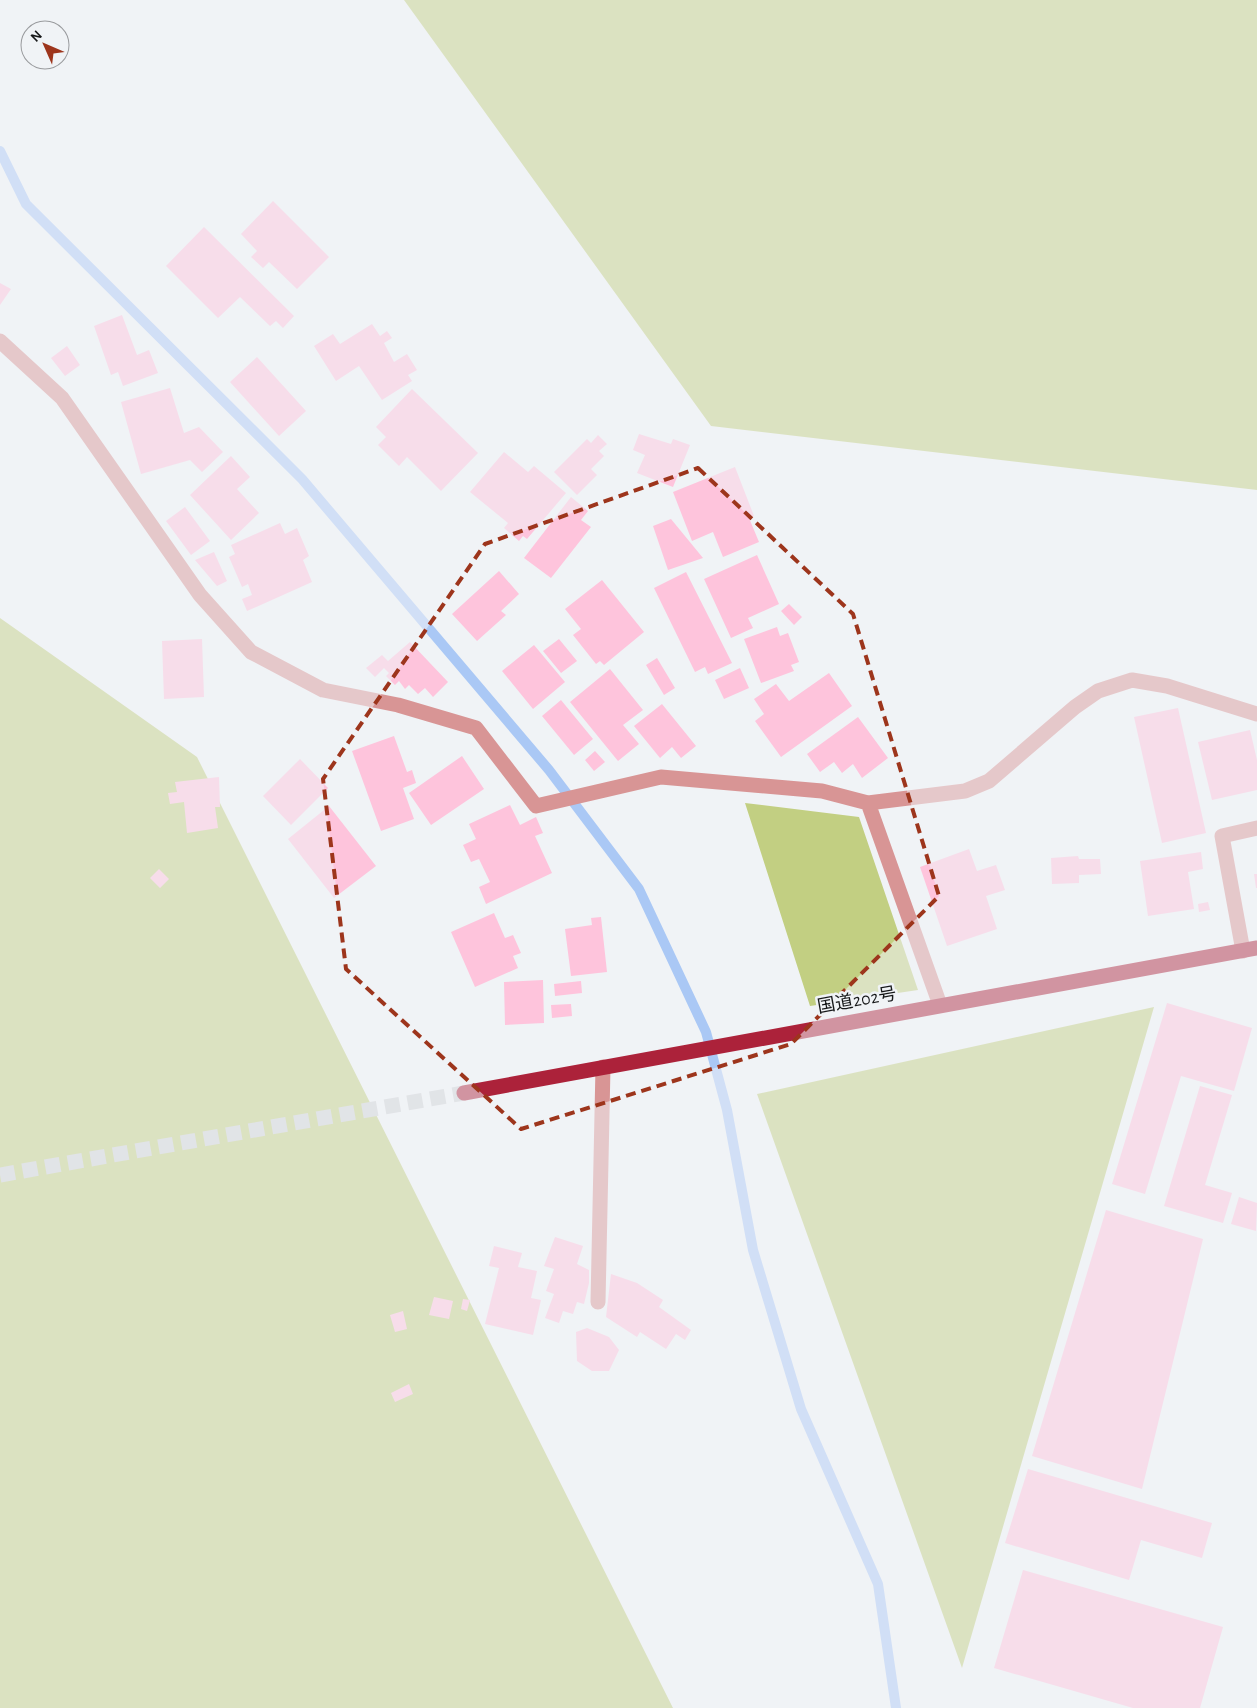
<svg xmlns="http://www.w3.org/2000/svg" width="1257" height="1708" font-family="'Alegreya Sans','Noto Sans JP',sans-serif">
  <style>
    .green { fill: #c2cf82 }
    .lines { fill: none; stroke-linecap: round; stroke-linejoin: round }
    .stream { stroke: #aac8f5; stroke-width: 10 }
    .building { fill: #fec4dc }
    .trunk-tunnel { stroke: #cfd2d5; stroke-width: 15; stroke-dasharray: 15 8; stroke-linecap: butt }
    .minor { stroke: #d89595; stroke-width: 15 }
    .trunk { stroke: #ac223a; stroke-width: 15 }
    .marked { fill: none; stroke: #9d351c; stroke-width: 4; stroke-dasharray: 10 6; stroke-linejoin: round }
    .labels { text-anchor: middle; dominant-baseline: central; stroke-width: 5; stroke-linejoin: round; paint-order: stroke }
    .street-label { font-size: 18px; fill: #161819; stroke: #f0f3f6 }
  </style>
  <rect width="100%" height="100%" fill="#f0f3f6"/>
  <path class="green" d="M404,0H1257V490L711,426Z
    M0,618L197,757L673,1708H0Z
    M745,803L859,817L918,990L810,1006Z
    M1154,1007L962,1668L757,1094Z"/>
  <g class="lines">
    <path class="stream" d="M0,151L26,204L302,479L549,770L639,889L706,1032L727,1110L753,1250L801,1409L878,1584L896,1708"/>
  </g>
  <path class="building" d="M273,201L329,257L297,289L269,262L263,268L251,257L257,251L241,234Z
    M204,227L294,316L283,328L276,321L270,326L240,297L218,318L166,266Z
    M0,283L11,289L0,305Z
    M122,315L137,355L149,350L158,373L123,386L118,372L111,375L94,326Z
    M372,324L380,336L387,331L392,338L384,343L394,362L407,354L417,370L408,375L412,381L382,400L359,366L336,381L314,346L333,334L340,344Z
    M67,346L80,365L65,376L51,358Z
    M257,357L306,411L279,436L230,382Z
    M170,388L184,433L199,427L223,452L202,472L190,460L141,474L121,402Z
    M412,389L478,453L441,491L407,457L399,466L378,445L386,437L376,427Z
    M639,434L671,444L673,439L690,445L673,487L637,473L645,455L633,450Z
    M598,435L607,444L599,451L604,456L591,469L597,475L577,495L554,472L587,439L591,443Z
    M504,452L528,472L534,466L566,493L527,539L523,536L519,541L504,528L508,523L470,492Z
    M231,456L250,477L237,489L259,513L231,540L190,495Z
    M735,467L754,516L749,518L759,542L723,557L713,532L692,541L673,492Z
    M571,497L588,511L581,520L591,527L551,578L524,558Z
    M185,507L210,541L191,555L166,521Z
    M671,519L703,558L668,570L653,526Z
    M280,523L285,534L297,528L309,556L303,560L312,582L247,611L242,599L252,595L248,584L242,587L229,557L235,554L231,545Z
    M214,552L227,581L217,586L195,560Z
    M757,555L779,604L748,618L753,628L731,638L704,579Z
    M499,571L519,594L501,611L506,615L477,641L452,614Z
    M686,572L732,663L708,674L705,667L695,672L654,588Z
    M602,580L644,632L604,665L600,661L596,664L573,635L581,629L565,609Z
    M789,604L802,617L794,625L781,611Z
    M777,627L780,636L788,633L799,662L791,665L794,671L761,683L744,639Z
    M202,639L204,697L164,699L162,641Z
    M559,639L577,661L561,673L543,651Z
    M410,642L448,682L433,697L425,688L418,694L409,685L405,689L399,681L395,685L386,676L389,673L384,668L375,677L366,668L382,655L388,661Z
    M534,645L565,682L533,709L502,671Z
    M657,658L675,688L664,695L646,665Z
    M740,668L749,688L724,699L715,680Z
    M610,669L643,710L623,725L639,744L618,761L570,702Z
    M829,673L852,706L781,757L755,721L764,714L754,699L776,684L789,701Z
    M561,700L593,739L574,755L542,716Z
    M662,704L696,746L681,758L672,747L660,758L634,726Z
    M1178,708L1206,833L1162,843L1134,717Z
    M858,717L888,758L862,778L853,764L842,773L834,762L820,772L807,754Z
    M1250,730L1257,760V790L1212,800L1198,742Z
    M394,736L407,772L412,770L416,783L403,788L414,819L381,831L352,751Z
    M595,751L605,762L594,771L585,760Z
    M462,756L484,789L431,825L409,793Z
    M300,759L328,788L291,825L263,796Z
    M219,777L220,807H215L218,828L187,833L184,802L170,804L168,793L177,792L175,782Z
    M510,805L520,825L536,817L543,833L535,836L552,873L486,904L479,887L490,882L479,859L471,862L463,845L476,839L469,824Z
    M329,806L376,866L334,898L288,839Z
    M969,849L977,871L996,865L1005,890L986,896L997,929L947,946L920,867Z
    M1201,852L1203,869L1188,872L1194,909L1148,916L1140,861Z
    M1078,856L1079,859H1100L1101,874L1079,875V883L1052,884L1051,858Z
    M159,869L169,879L160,888L150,878Z
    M1254,874H1257V888H1256Z
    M1208,902L1210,910L1199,912L1198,904Z
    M494,913L505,938L513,935L521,953L513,956L518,968L475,987L451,932Z
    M601,917L607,972L571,976L565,929L592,925L591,918Z
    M543,980L544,1023L505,1025L504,982Z
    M581,981L582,993L555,996L554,984Z
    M1167,1003L1252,1028L1234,1091L1181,1076L1145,1194L1112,1184Z
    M571,1004L572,1016L552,1018L551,1005Z
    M1200,1086L1232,1095L1205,1185L1232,1193L1223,1223L1164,1206Z
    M1239,1197L1257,1203L1256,1231L1231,1224Z
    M1106,1210L1203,1239L1142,1489L1032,1456Z
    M555,1237L583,1246L577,1264L589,1270V1283L584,1304L577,1302L573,1314L563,1311L559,1323L545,1318L554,1294L546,1291L554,1269L544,1266Z
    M494,1246L522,1253L518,1267L537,1271L531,1298L541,1300L533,1335L485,1324L499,1268L489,1266Z
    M611,1274L637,1283L663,1300L659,1307L691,1330L685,1340L676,1334L666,1349L640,1332L637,1337L606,1317Z
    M434,1297L453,1301L449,1319L429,1315Z
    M463,1299L470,1300L467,1311L461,1309Z
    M403,1311L407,1329L395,1332L390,1315Z
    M587,1328L609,1337L619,1350L609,1371H592L577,1361L576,1332Z
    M409,1384L413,1394L395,1402L391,1393Z
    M1028,1469L1212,1523L1202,1558L1141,1540L1129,1580L1005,1543Z
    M1023,1570L1223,1627L1200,1708H1133L994,1668Z"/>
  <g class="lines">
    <path class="trunk-tunnel" d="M0,1175L464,1093"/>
    <path class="minor" d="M0,341L62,398L200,595L251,652L323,690L398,705L476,728L536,806L661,777L822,791L868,803L965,791L989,781L1075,707L1098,691L1132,680L1167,686L1257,714
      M868,803L940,1005
      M1243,951L1222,836L1257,828
      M598,1302L603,1067"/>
    <path class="trunk" d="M464,1093L1257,948"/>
  </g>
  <path d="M0 0H1257V1708H0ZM698,468L853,614L939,896L791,1044L521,1129L346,969L323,779L485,544Z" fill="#f0f3f6" fill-opacity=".55" fill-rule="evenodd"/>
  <path class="marked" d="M698,468L853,614L939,896L791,1044L521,1129L346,969L323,779L485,544Z"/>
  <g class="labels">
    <g class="street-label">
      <text transform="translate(857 1001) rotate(-10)">国道202号</text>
    </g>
  </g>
  <g transform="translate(45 45) rotate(315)"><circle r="24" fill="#f0f3f6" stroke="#999b9e"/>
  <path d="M0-4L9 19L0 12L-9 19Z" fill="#9d351c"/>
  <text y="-8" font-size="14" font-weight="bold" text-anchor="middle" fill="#161819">N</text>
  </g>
</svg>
